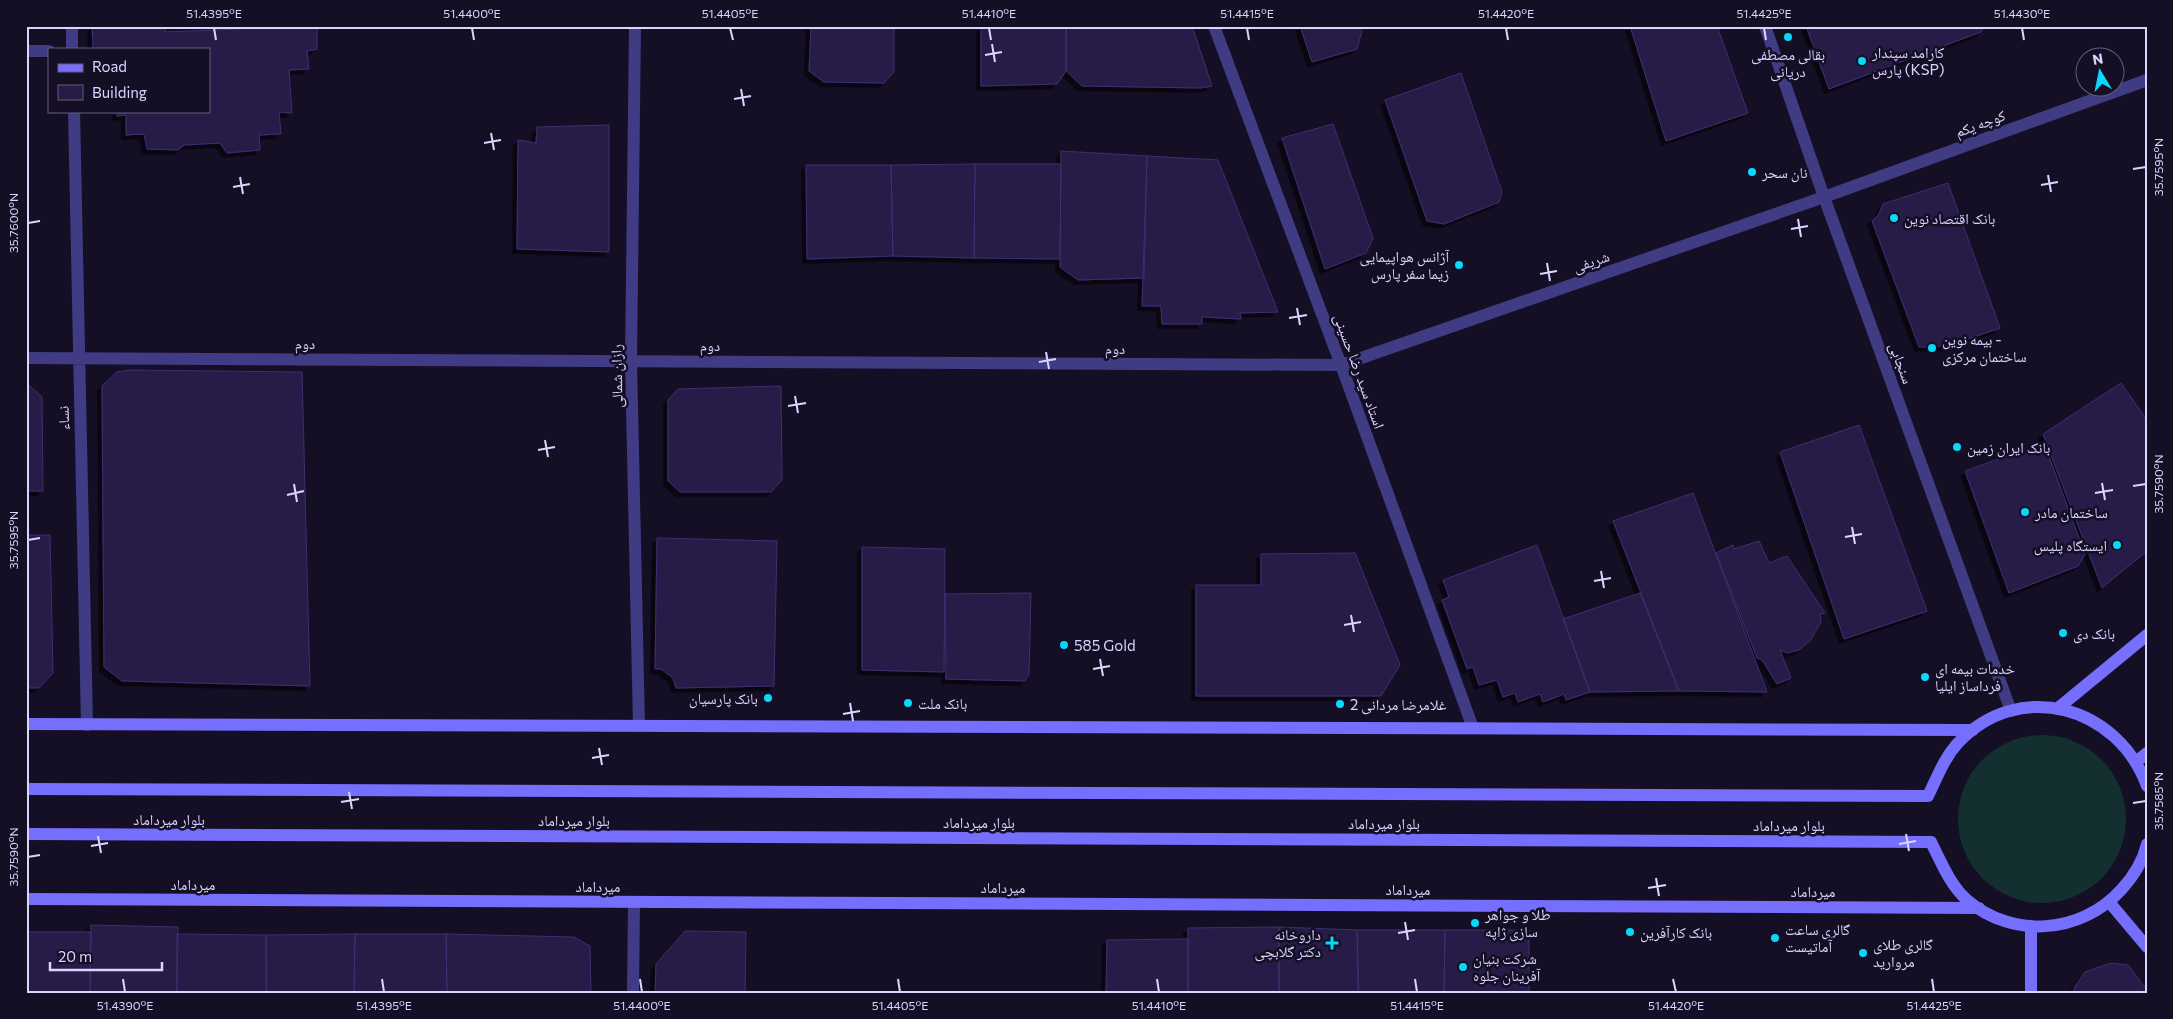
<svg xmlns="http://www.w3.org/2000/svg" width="2173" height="1019" font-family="Commissioner,'Noto Naskh Arabic',sans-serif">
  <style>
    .grass { fill: #132f2f }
    .building { fill: #261c46; stroke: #3e2f71; filter: url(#shadow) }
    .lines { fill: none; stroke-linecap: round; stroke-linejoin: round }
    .minor { stroke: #403c83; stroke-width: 12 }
    .tertiary { stroke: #403c83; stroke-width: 12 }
    .secondary { stroke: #766efc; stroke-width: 12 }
    .ticks { fill: none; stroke: #dbd5fe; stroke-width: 2 }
    .poi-dot { fill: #06d9f9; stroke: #140f25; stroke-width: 2 }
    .labels { text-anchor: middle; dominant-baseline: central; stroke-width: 5; stroke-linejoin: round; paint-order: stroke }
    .poi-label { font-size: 15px; fill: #dbd5fe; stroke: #140f25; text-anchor: start }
    .street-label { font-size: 15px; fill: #dbd5fe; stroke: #140f25 }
    .neatline { fill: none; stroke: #dbd5fe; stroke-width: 2 }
    .ticks-label { font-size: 12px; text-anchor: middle; fill: #dbd5fe }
  </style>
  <defs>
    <filter id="shadow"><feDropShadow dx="-4.5" dy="4.5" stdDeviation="0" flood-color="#0009"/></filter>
  </defs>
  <rect width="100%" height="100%" fill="#140f25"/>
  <path class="grass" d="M1958 819a84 84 0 1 1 168 0a84 84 0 1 1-168 0Z"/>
  <path class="building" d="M92,26H165V32L240,29V26H317V49L307,51L309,69L289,70L292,113L279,112L281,134L259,135L260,150L227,153L220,143L184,145L178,150L147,149L144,134L126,135V115L117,116V111H209V49H93Z
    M811,26H894V72L884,83L824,82L809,71Z
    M981,26H1066V71L1057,84L981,86Z
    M1066,26H1192L1212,86L1201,88L1082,86L1066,71Z
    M1300,26H1360L1362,31L1357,49L1312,62Z
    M1630,26H1717L1748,113L1666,141Z
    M1806,26H1984L1981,32L1829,89Z
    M1461,73L1502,192L1499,202L1444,224L1427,221L1385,100Z
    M1333,124L1373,238L1366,253L1325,269L1282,138Z
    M609,125V252L517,249L518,140L536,143L537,127Z
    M1061,151L1147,156L1144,278L1078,280L1060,267Z
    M1147,156L1218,160L1278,312L1240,313L1241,319L1202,317V324H1162L1161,306H1142Z
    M975,164H1061L1060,259L974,258Z
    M975,164L974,258L893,256L891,165Z
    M806,165H891L893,256L807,259Z
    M1948,183L2000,328L1948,346L1919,347L1872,221L1879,214L1883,204Z
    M129,370L302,372L310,686L122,681L104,667L102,386L117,372Z
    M26,382L42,397L43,491H26Z
    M2121,383L2147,420V551L2102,588L2043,434Z
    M781,386L782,480L771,492H680L668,481V400L678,389Z
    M1859,425L1927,611L1844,639L1780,452Z
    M2044,443L2085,554L2078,566L2009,593L1965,471Z
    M1693,493L1767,692L1679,691L1613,521Z
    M26,535H50L53,673L39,688H26Z
    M657,538L777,541L774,686L676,688L673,678L661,669H655Z
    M1759,541L1769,563L1787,556L1825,613L1820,614L1821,622L1810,641L1799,650L1788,653L1780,650L1791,678L1777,684L1762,660L1757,658L1716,553L1733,545L1734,549Z
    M1537,545L1590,692L1566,700L1564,694L1543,702L1540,694L1518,702L1515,693L1503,697L1497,680L1479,685L1473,667L1467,669L1442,600L1449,597L1443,580Z
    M862,547L945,549L944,672L862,670Z
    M1355,553L1400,665L1381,696H1196V585H1261V554Z
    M1031,593L1029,674L1025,681L946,679L945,594Z
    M1640,593L1679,691L1590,692L1563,619Z
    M91,925L178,927L177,993H90Z
    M1279,927L1357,930L1358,993H1279Z
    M1279,927V993H1188V928Z
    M1357,930H1445L1444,993H1359Z
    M1445,930H1529V993H1444Z
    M685,931L746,932L745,993H655L656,964Z
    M26,932H91L90,993H26Z
    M177,934L266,935V993H177Z
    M355,934H446L447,993H354Z
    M355,934L354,993H267L266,935Z
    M446,934L574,937L590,946L591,993H447Z
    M1188,939V993H1106L1107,940Z
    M2111,963L2128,965L2147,990V993H2074V988L2085,972Z"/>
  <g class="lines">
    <path class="minor" d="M72,26V49
      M1214,26L1341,365L1473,728
      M26,51H49
      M74,111L87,725
      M26,358L1341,365L1824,197L2147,80
      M633,993L634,902"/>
    <path class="tertiary" d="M635,26L631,361L639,726
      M1765,26L1824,197L2011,711"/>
    <path class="secondary" d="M2057,709L2147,635
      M26,724L1973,730
      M2136,762L2147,753
      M26,789L1928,796C1937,778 1944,758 1958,743C2019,678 2118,706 2147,786
      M26,834L1931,842C1941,862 1950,885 1967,900C2012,939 2081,934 2121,890C2133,877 2143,861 2147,844
      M26,899L1979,908
      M2110,903L2147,947
      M2031,993V927"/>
  </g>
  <path class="ticks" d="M214,28L216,40M472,28L474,40M730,28L733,40M989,28L991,40M1247,28L1249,40M1506,28L1508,40M1764,28L1766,40M2022,28L2024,40M992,44L995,62M985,55L1002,52M741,89L744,106M734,99L751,96M491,133L494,150M484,143L501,140M2133,169L2146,167M2048,175L2051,192M240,177L243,194M2041,185L2058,182M233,187L250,184M1798,219L1801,237M28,223L40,221M1791,229L1808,226M1547,263L1550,281M1540,274L1557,271M1297,308L1300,325M1289,318L1307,315M1046,352L1049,369M1039,362L1056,359M795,396L798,413M788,406L806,403M545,440L548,457M538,450L555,447M2102,483L2105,500M294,484L297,502M2133,486L2146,484M2095,493L2113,490M287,495L304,491M1852,527L1855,544M1845,537L1862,534M28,540L40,538M1601,571L1604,588M1594,581L1611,578M1351,615L1354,632M1344,625L1361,622M1100,659L1103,676M1093,669L1110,666M850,703L853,721M843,714L860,711M599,748L602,765M592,758L609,755M349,792L352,809M341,802L359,799M2133,803L2146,801M1906,834L1909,851M98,836L101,853M1899,844L1916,841M91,846L108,843M28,857L40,855M1656,878L1659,896M1648,888L1666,885M1405,922L1408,940M1398,933L1415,930M123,979L125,992M382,979L384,992M640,979L642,992M898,979L900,992M1157,979L1159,992M1415,979L1417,992M1673,979L1676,992M1932,979L1934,992"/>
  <g class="poi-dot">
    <circle cx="1788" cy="37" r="5"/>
    <circle cx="1862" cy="61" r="5"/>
    <circle cx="1752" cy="172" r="5"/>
    <circle cx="1894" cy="218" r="5"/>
    <circle cx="1459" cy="265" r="5"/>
    <circle cx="1932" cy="348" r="5"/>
    <circle cx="1957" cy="447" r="5"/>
    <circle cx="2025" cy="512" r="5"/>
    <circle cx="2117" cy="545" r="5"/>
    <circle cx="2063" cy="633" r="5"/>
    <circle cx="1064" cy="645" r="5"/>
    <circle cx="1925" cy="677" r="5"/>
    <circle cx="768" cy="698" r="5"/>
    <circle cx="908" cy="703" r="5"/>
    <circle cx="1340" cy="704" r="5"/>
    <circle cx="1475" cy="923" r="5"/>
    <circle cx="1630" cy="932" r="5"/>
    <circle cx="1775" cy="938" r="5"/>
    <path d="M1329.5 935.5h5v5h5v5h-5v5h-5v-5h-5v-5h5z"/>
    <circle cx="1863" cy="953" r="5"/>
    <circle cx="1463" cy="967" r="5"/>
  </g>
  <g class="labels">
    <g class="poi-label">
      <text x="1872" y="52">کارامد سپندار<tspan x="1872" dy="17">پارس (KSP)</tspan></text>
      <text x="1788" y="54" text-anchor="middle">بقالی مصطفی<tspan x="1788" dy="17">دریانی</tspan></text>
      <text x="1762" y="172">نان سحر</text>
      <text x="1904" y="218">بانک اقتصاد نوین</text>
      <text x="1449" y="256" text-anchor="end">آژانس هواپیمایی<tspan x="1449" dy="17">زیما سفر پارس</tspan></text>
      <text x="1942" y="339">بیمه نوین -<tspan x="1942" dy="17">ساختمان مرکزی</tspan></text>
      <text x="1967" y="447">بانک ایران زمین</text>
      <text x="2035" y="512">ساختمان مادر</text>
      <text x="2107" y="545" text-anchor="end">ایستگاه پلیس</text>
      <text x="2073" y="633">بانک دی</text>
      <text x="1074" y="645">585 Gold</text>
      <text x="1935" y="668">خدمات بیمه ای<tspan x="1935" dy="17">فرداساز ایلیا</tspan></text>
      <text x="758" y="698" text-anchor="end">بانک پارسیان</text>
      <text x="918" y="703">بانک ملت</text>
      <text x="1350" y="704">غلامرضا مردانی 2</text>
      <text x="1485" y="914">طلا و جواهر<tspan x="1485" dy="17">سازی ژاپه</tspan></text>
      <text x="1785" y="929">گالری ساعت<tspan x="1785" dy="17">آماتیست</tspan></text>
      <text x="1640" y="932">بانک کارآفرین</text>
      <text x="1321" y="934" text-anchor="end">داروخانه<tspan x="1321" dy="17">دکتر گلابچی</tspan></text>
      <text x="1873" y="944">گالری طلای<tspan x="1873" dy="17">مروارید</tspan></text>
      <text x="1473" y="958">شرکت بنیان<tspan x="1473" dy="17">آفرینان جلوه</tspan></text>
    </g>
    <g class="street-label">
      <text transform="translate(1980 123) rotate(-20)">کوچه یکم</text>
      <text transform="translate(1591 261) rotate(-19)">شریفی</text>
      <text x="305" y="343">دوم</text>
      <text x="710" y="345">دوم</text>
      <text x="1115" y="348">دوم</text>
      <text transform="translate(1902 363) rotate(70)">سنجابی</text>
      <text transform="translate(1360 371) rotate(70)">استاد سید رضا حسینی</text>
      <text transform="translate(616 376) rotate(-91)">رازان شمالی</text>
      <text transform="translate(63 418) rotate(-91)">نساء</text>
      <text x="169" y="819">بلوار میرداماد</text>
      <text x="574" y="820">بلوار میرداماد</text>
      <text x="979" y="822">بلوار میرداماد</text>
      <text x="1384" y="823">بلوار میرداماد</text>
      <text x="1789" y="825">بلوار میرداماد</text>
      <text x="193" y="884">میرداماد</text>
      <text x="598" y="886">میرداماد</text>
      <text x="1003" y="887">میرداماد</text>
      <text x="1408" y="889">میرداماد</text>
      <text x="1813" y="891">میرداماد</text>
    </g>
  </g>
  <rect width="2173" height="1019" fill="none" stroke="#140f25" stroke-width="55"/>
  <rect x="48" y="48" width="162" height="65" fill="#140f25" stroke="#645e7c"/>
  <rect x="58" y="64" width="25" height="8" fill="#766efc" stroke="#645e7c"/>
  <text x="92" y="72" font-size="15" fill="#dbd5fe">Road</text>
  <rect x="58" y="85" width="25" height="15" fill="#261c46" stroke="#645e7c"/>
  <text x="92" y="98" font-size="15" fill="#dbd5fe">Building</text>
  <g transform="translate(2100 72) rotate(350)"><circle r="24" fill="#140f25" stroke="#645e7c"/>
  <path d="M0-4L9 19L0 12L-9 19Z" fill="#06d9f9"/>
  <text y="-8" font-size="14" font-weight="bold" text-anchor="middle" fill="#dbd5fe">N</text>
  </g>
  <path d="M50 962v8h112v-8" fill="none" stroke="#dbd5fe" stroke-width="2.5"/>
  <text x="58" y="962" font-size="15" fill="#dbd5fe" stroke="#140f25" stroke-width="4" paint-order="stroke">20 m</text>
  <rect x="28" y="28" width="2118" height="964" class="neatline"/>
  <g class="ticks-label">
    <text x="214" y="18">51.4395°E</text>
    <text x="472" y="18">51.4400°E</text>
    <text x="730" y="18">51.4405°E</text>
    <text x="989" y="18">51.4410°E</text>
    <text x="1247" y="18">51.4415°E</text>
    <text x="1506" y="18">51.4420°E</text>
    <text x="1764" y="18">51.4425°E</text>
    <text x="2022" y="18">51.4430°E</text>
    <text transform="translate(2159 167) rotate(-90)" y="4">35.7595°N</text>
    <text transform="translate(14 223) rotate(-90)" y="4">35.7600°N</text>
    <text transform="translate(2159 484) rotate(-90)" y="4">35.7590°N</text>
    <text transform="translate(14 540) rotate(-90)" y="4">35.7595°N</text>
    <text transform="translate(2159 801) rotate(-90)" y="4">35.7585°N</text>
    <text transform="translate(14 857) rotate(-90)" y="4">35.7590°N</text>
    <text x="125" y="1010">51.4390°E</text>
    <text x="384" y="1010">51.4395°E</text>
    <text x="642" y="1010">51.4400°E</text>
    <text x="900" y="1010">51.4405°E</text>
    <text x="1159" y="1010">51.4410°E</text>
    <text x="1417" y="1010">51.4415°E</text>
    <text x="1676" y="1010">51.4420°E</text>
    <text x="1934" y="1010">51.4425°E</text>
  </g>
</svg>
